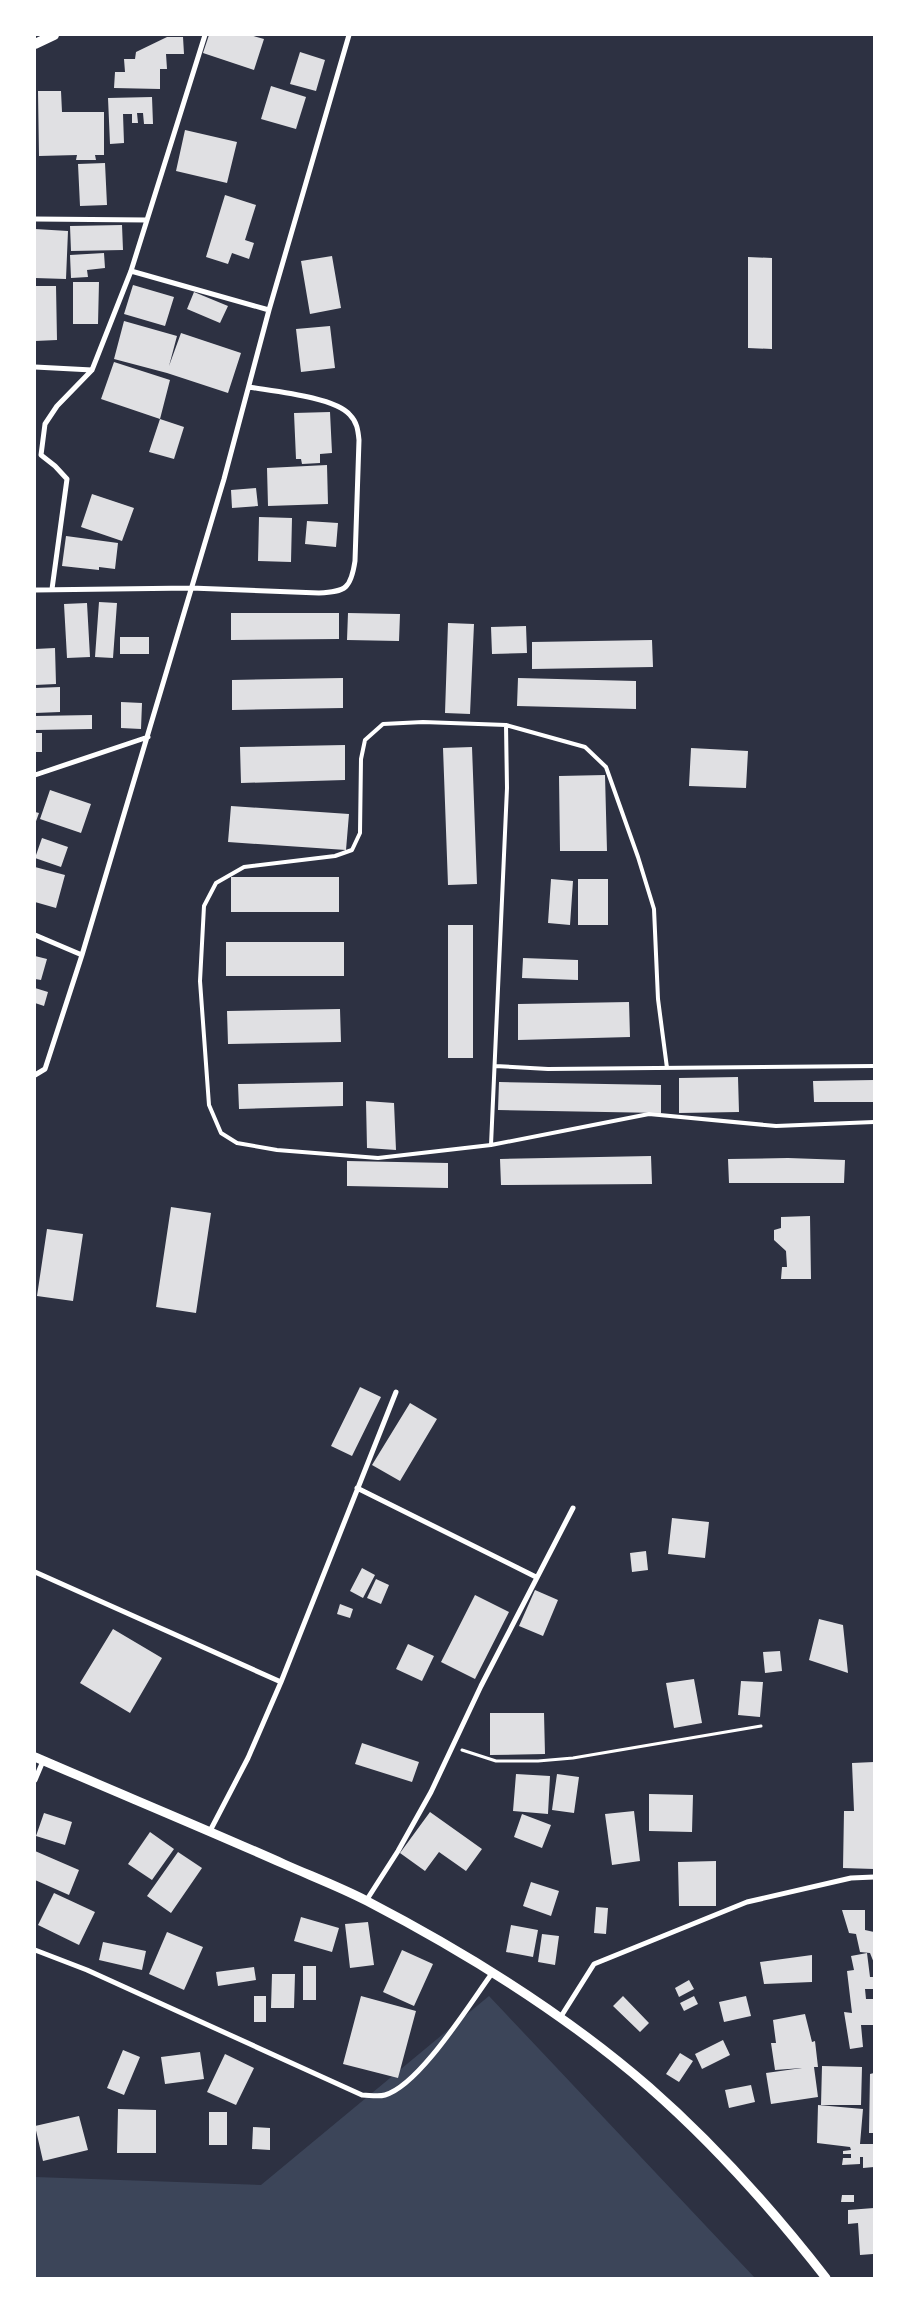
<svg xmlns="http://www.w3.org/2000/svg" width="909" height="2313" font-family="'Roboto Condensed',sans-serif">
  <style>
    .green { fill: #3c4559 }
    .building { fill: #e0e0e3 }
    .lines { fill: none; stroke-linecap: round; stroke-linejoin: round }
    .path { stroke: #fff; stroke-width: 3 }
    .service { stroke: #fff; stroke-width: 4 }
    .minor { stroke: #fff; stroke-width: 5 }
    .tertiary { stroke: #fff; stroke-width: 9 }
    .secondary { stroke: #fff; stroke-width: 10 }
  </style>
  <rect width="100%" height="100%" fill="#2d3142"/>
  <path class="green" d="M489,1996L755,2278H35V2177L261,2185Z"/>
  <path class="building" d="M209,35H250L264,39L254,70L203,53Z
    M167,37H183L184,54H166L167,69H160V89L114,88L115,72H125L124,59H135L136,52Z
    M300,52L325,60L316,91L290,84Z
    M271,86L306,97L296,129L261,119Z
    M38,91H61L62,112H104V155H95L96,160H76L77,155L39,156Z
    M152,97L153,124H144L143,113H137L138,123H132V114H123L124,143L110,144L108,98Z
    M185,130L237,142L227,183L176,171Z
    M105,163L107,205L80,206L78,164Z
    M225,195L256,205L245,240L254,243L249,259L232,253L228,264L206,257Z
    M122,225L123,250L71,251L70,226Z
    M35,229L68,231L66,279L35,278Z
    M104,253L105,268L87,270L88,277L71,278L70,255Z
    M332,256L341,308L310,314L301,261Z
    M748,257L772,258V349L748,348Z
    M73,282H99L98,324H73Z
    M133,285L174,297L165,326L124,314Z
    M35,286H56L57,340L35,341Z
    M194,292L228,306L220,323L187,309Z
    M124,321L177,336L169,366L181,333L241,353L228,393L167,373L114,359Z
    M330,326L335,368L301,372L296,329Z
    M114,362L170,380L160,419L184,427L174,459L149,452L160,419L101,399Z
    M330,412L332,453L320,454V463L302,464L301,459H296L294,413Z
    M327,465L328,504L268,506L267,468Z
    M256,488L258,506L232,508L231,490Z
    M92,494L134,508L122,541L81,527Z
    M259,517L292,518L291,562L258,561Z
    M307,521L338,523L336,547L305,544Z
    M66,536L118,543L115,569L99,567V570L62,566Z
    M99,602L117,603L113,658L95,657Z
    M87,603L90,657L67,658L64,604Z
    M231,613H339V639L231,640Z
    M348,613L400,614L399,641L347,640Z
    M448,623L474,624L470,714L445,713Z
    M526,626L527,653L492,654L491,627Z
    M120,637H149V654H120Z
    M652,640L653,667L532,669V642Z
    M55,648L56,684L35,685V649Z
    M343,678V708L232,710V680Z
    M518,678L636,681V709L517,706Z
    M60,687V712L35,713V688Z
    M121,702L142,703L141,729L121,728Z
    M92,715V729L35,730V716Z
    M35,733H42V752H35Z
    M345,745V780L241,783L240,747Z
    M472,747L477,884L448,885L443,748Z
    M691,748L748,751L746,788L689,786Z
    M605,775L607,851H560L559,776Z
    M50,790L91,804L81,833L40,819Z
    M231,806L349,814L346,850L228,842Z
    M35,812L39,813L35,824Z
    M42,838L68,847L61,867L35,858Z
    M35,867L65,875L56,908L35,902Z
    M231,877H339V912H231Z
    M551,879L573,881L570,925L548,923Z
    M578,879H608V925H578Z
    M448,925H473V1058H448Z
    M226,942H344V976H226Z
    M35,956L47,959L41,980L35,979Z
    M523,958L578,960V980L522,978Z
    M35,988L48,992L44,1006L35,1003Z
    M629,1002L630,1037L518,1040V1004Z
    M340,1009L341,1042L228,1044L227,1011Z
    M738,1077L739,1112L679,1113V1078Z
    M874,1080V1102H814L813,1081Z
    M343,1082V1106L239,1109L238,1084Z
    M499,1082L661,1085V1113L498,1110Z
    M366,1101L394,1103L396,1150L367,1148Z
    M651,1156L652,1184L501,1185L500,1159Z
    M788,1158L845,1160L844,1183H729L728,1159Z
    M347,1161L448,1163V1188L347,1186Z
    M171,1207L211,1213L196,1313L156,1307Z
    M810,1216L811,1279H781L782,1267H787L786,1251L774,1240V1230L781,1228V1217Z
    M47,1229L83,1234L73,1301L37,1296Z
    M360,1387L381,1397L352,1456L331,1446Z
    M410,1403L437,1419L400,1481L372,1465Z
    M672,1518L709,1522L705,1558L668,1554Z
    M646,1551L648,1570L632,1572L630,1553Z
    M362,1568L375,1575L363,1598L350,1591Z
    M376,1579L389,1585L381,1604L367,1598Z
    M535,1590L558,1600L543,1636L519,1626Z
    M475,1595L509,1612L475,1679L441,1662Z
    M340,1604L353,1609L350,1618L337,1614Z
    M819,1619L843,1625L848,1673L809,1660Z
    M113,1629L162,1658L130,1713L80,1683Z
    M408,1644L434,1656L422,1681L396,1669Z
    M780,1651L782,1671L765,1673L763,1652Z
    M694,1679L702,1723L674,1728L666,1683Z
    M741,1681L763,1682L760,1717L738,1715Z
    M490,1713H544L545,1754L490,1755Z
    M362,1743L419,1762L412,1782L355,1764Z
    M874,1762V1869L843,1868L844,1811H854L852,1763Z
    M516,1774L550,1776L548,1814L513,1811Z
    M557,1774L579,1777L574,1813L552,1810Z
    M649,1794L693,1795L692,1832L649,1831Z
    M634,1811L640,1861L612,1865L605,1814Z
    M430,1812L482,1849L466,1871L439,1852L425,1871L400,1853Z
    M44,1813L72,1822L65,1845L36,1836Z
    M522,1814L551,1825L542,1848L514,1837Z
    M150,1832L174,1849L152,1880L128,1864Z
    M35,1851L79,1870L69,1895L35,1880Z
    M178,1852L202,1868L171,1913L147,1896Z
    M716,1861V1906H679L678,1862Z
    M531,1882L559,1891L551,1916L523,1906Z
    M54,1893L95,1912L79,1945L38,1925Z
    M596,1907L608,1908L606,1934L594,1933Z
    M842,1910H865V1930L874,1932V1963L870,1953L860,1952L856,1934L849,1933Z
    M301,1917L339,1928L332,1952L294,1941Z
    M368,1922L374,1965L350,1968L345,1924Z
    M511,1925L538,1930L533,1957L506,1952Z
    M167,1932L203,1947L184,1990L149,1974Z
    M542,1934L559,1936L555,1965L538,1962Z
    M103,1942L146,1951L142,1970L99,1960Z
    M402,1950L433,1964L414,2006L383,1992Z
    M867,1953L870,1977H874V1989H865L866,1999H874V2025H861L863,2047L850,2049L844,2012L852,2013L847,1971L854,1970L851,1956Z
    M812,1955V1982L764,1984L760,1962Z
    M303,1966H316V2000H303Z
    M254,1967L256,1980L218,1986L216,1972Z
    M272,1974H295L294,2008H271Z
    M689,1980L694,1989L679,1997L675,1988Z
    M254,1996H266V2022H254Z
    M361,1996L416,2011L398,2078L343,2064Z
    M623,1996L649,2023L640,2032L613,2006Z
    M694,1996L698,2004L684,2011L680,2003Z
    M746,1996L751,2016L724,2022L719,2002Z
    M805,2014L812,2042L815,2041L818,2067H814L818,2097L771,2104L766,2073L802,2068L775,2070L771,2043H776L773,2020Z
    M723,2040L730,2055L702,2069L695,2054Z
    M123,2050L140,2057L124,2095L107,2088Z
    M200,2052L204,2079L165,2084L161,2057Z
    M680,2053L693,2061L679,2082L666,2074Z
    M225,2054L254,2068L236,2105L207,2092Z
    M822,2066L862,2067L861,2105H821Z
    M874,2073V2133H869L870,2074Z
    M751,2085L755,2102L729,2108L725,2090Z
    M818,2105L863,2109L860,2144H873L874,2167L863,2168V2157H860V2164L842,2165L843,2158H851V2154H843V2151L851,2150L850,2147L817,2143Z
    M118,2109L156,2110V2153H117Z
    M209,2112H227V2145H209Z
    M79,2116L88,2150L43,2161L35,2126Z
    M253,2127L270,2128V2150L252,2149Z
    M842,2195H854V2202H841Z
    M874,2208L873,2254L860,2255L858,2223L848,2224V2210Z"/>
  <g class="lines">
    <path class="path" d="M462,1750L496,1761H538L573,1758L761,1726"/>
    <path class="service" d="M495,1066L548,1069L874,1066
      M667,1068L658,999L654,909L638,857L606,767L585,747L506,725L423,722L383,724L365,740L361,759L360,833L352,850L335,856L244,867L216,883L204,906L200,981L209,1105L221,1133L237,1143L277,1150L378,1158L491,1145L649,1114L776,1126L874,1122
      M491,1145L507,788L506,725"/>
    <path class="minor" d="M35,219L147,220
      M131,271L269,310
      M35,367L92,370
      M52,589L67,479L55,466L41,455L45,424L57,406L92,370L131,271L205,35
      M35,590L191,588L319,593C346,592 351,588 355,561L359,440C358,430 357,422 350,415C335,397 272,391 249,387
      M35,775L148,737
      M35,935L82,955
      M35,1075L45,1069L82,955L224,479L269,310L349,35
      M357,1488L536,1577
      M35,1572L281,1682
      M35,1780L43,1761
      M210,1831L248,1758L281,1682L396,1392
      M366,1901L398,1851L431,1792L481,1686L573,1508
      M35,1950L87,1970L362,2095C369,2095 378,2097 385,2095C420,2085 470,2003 493,1972
      M560,2018L594,1964L747,1902L851,1878L874,1877"/>
    <path class="tertiary" d="M35,1757C118,1793 201,1827 284,1864C311,1876 340,1887 367,1901C467,1953 564,2013 649,2087C714,2144 773,2210 826,2278"/>
    <path class="secondary" d="M35,44L54,35"/>
  </g>
  <rect width="909" height="2313" fill="none" stroke="#ffffff" stroke-width="72"/>
</svg>
